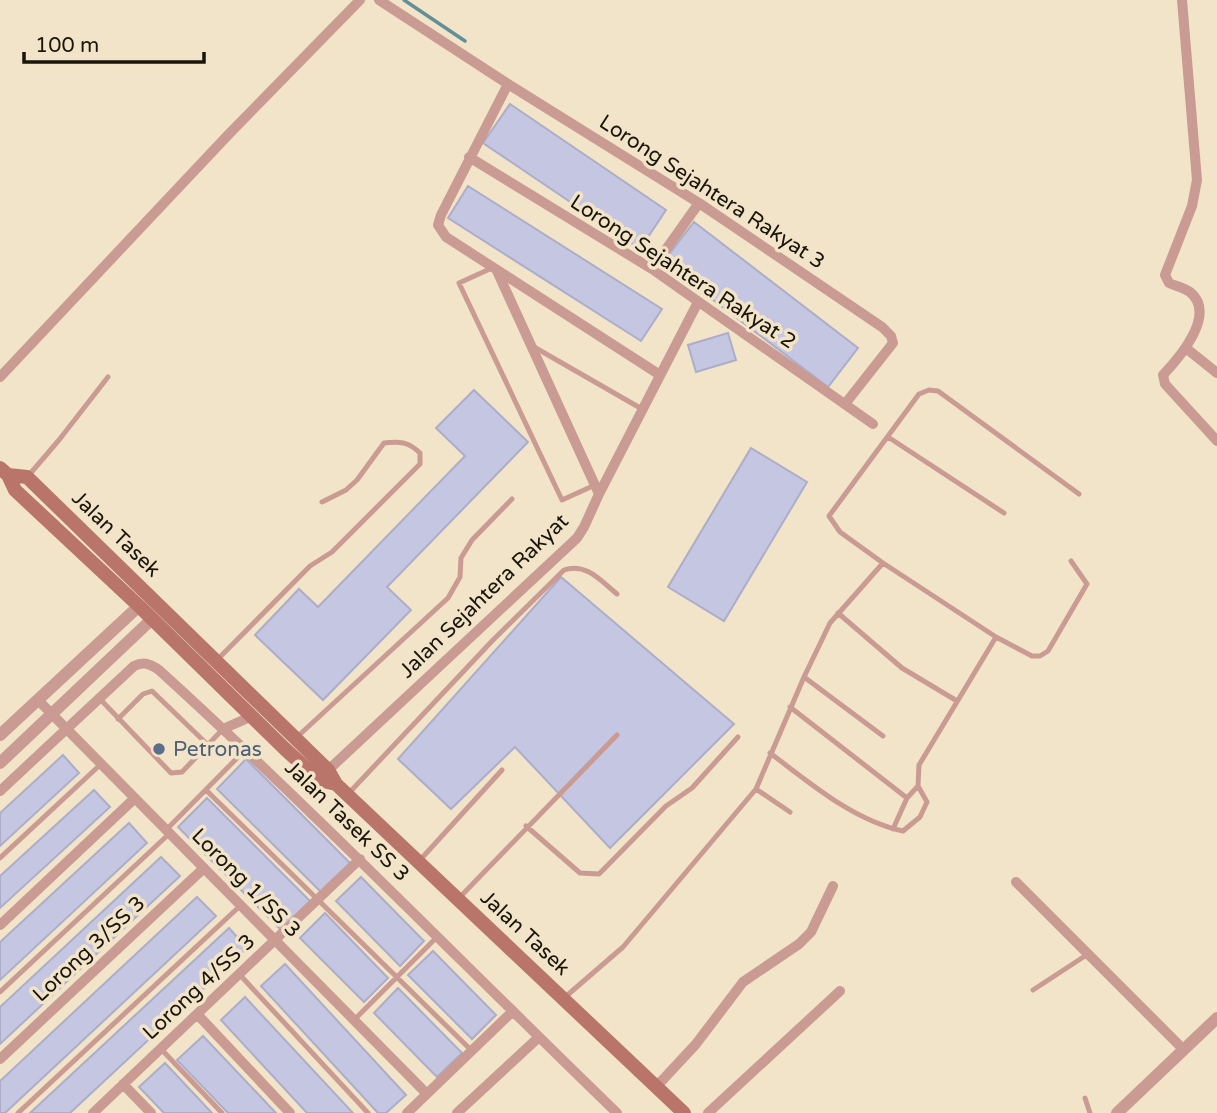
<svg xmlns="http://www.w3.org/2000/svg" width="1217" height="1113" font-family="'Varela Round',sans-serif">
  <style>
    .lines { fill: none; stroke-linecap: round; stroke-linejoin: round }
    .stream { stroke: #639098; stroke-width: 3.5 }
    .building { fill: #c4c6e2; stroke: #acadc8; stroke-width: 2 }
    .service { stroke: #ca9b92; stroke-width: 5 }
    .minor { stroke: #ca9b92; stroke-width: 10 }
    .tertiary { stroke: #ca9b92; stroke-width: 12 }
    .secondary { stroke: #ba756a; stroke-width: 14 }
    .service-dot { fill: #5c6f8a; stroke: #f2e4c8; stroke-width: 2.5 }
    .labels { text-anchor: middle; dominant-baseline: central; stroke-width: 7; stroke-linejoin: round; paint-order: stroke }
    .street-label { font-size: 21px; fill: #1a150b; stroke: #f2e4c8 }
    .service-label { font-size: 21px; fill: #4e5e75; stroke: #f2e4c8; text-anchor: start }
  </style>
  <rect width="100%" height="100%" fill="#f2e4c8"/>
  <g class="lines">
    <path class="stream" d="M404,0L465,41"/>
  </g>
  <path class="building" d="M510,104L666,210L640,249L483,143Z
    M468,186L662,309L641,341L448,218Z
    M694,222L858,348L828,387L663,262Z
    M728,333L736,360L696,372L688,345Z
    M474,390L528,442L387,587L411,610L323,700L255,635L299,589L318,607L465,456L436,428Z
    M751,448L807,482L724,621L668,587Z
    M561,577L734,724L610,848L515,747L451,809L398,759Z
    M63,755L79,773L0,846V813Z
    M246,759L350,863L321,892L217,789Z
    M94,790L110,807L0,908V876Z
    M207,798L311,902L282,931L178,827Z
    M129,823L147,843L0,980V942Z
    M161,857L180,876L0,1044V1007Z
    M361,877L424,941L400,966L336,901Z
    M197,897L216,916L5,1113H0V1081Z
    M325,913L388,978L364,1002L300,938Z
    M229,928L247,948L70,1113H30Z
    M433,951L496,1015L472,1039L408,975Z
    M285,964L406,1095L386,1113H378L261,986Z
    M398,988L462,1053L437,1077L374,1013Z
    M245,997L353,1113H307L221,1020Z
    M203,1036L276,1113H228L177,1060Z
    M165,1063L212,1113H164L139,1087Z"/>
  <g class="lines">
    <path class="service" d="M492,268L459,283L562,500L595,485
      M534,347L642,409
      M888,437L1004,513
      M29,475L59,440L108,377
      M1071,561L1087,584L1048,651L1040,656H1032L996,637L883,563L840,532L829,516L919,394L929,390L938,391L1079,494
      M838,613L902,668L957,701
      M217,660L310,566L332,552L420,464V453C409,442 400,441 384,443L357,480L346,490L322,502
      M804,677L883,736
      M99,698L171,773L182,772L223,729
      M790,707L907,798
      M118,719L143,694L152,691L208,745
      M297,737L448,598L460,577L461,558L472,540L512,499
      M770,753C810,783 854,821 903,831L920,817L927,802L918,786L919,765L996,637
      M756,789L790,812
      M206,790L472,1051
      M348,794L493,640L564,570C586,562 602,582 617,594
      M526,826L580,873L599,874L666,806L692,788L738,737
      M893,829L907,798L918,786
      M166,830L245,750
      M0,858L101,764
      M420,860L502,770
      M460,897L617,735
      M240,975L368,1113
      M1033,990L1088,954
      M0,992L170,833
      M564,998L623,947L756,789L804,677L830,623L883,563
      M354,1020L438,936
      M161,1049L222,1113
      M1085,1098L1090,1113
      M18,1113L241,905"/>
    <path class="minor" d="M379,0L508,84L699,203L882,327L891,336L893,343L845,404
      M1182,0L1197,180L1192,206L1165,275L1169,283C1176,286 1184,288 1190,292C1217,314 1180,357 1163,375L1165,384L1217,441
      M508,84L441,215L438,225L446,237L660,375
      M469,157L652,269L873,424
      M652,269L699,203
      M497,271L599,494
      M1187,349L1217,373
      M0,377L228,135L360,0
      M38,700L427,1094
      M223,729L250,717
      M324,774L577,538L584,527L599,494L698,302
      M0,791L134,666C144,661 150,664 159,670C316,813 464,965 617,1113
      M1016,882L1183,1049
      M0,925L135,798
      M198,1015L290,1113
      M0,1059L204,868
      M123,1084L151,1113
      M657,1086L696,1044L743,982L799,944L811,932L833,886
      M93,1113L360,859
      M407,1113L513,1011
      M457,1113L539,1037
      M708,1113L840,991"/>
    <path class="tertiary" d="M0,735L139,606
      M0,763L152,619
      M1117,1113L1217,1018"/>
    <path class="secondary" d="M0,468L8,475L15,490L139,606L285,749L319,780L336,784
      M8,475L27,477L328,770L336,784L684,1113"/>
  </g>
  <circle class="service-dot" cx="159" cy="749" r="7"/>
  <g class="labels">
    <g class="street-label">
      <text transform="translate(712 192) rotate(33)">Lorong Sejahtera Rakyat 3</text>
      <text transform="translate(683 272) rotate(33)">Lorong Sejahtera Rakyat 2</text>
      <text transform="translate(116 534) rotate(44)">Jalan Tasek</text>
      <text transform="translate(484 596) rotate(-44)">Jalan Sejahtera Rakyat</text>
      <text transform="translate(347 821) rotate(44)">Jalan Tasek SS 3</text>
      <text transform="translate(246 883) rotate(45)">Lorong 1/SS 3</text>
      <text transform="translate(525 933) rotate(43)">Jalan Tasek</text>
      <text transform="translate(89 949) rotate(-43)">Lorong 3/SS 3</text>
      <text transform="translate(199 987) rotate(-43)">Lorong 4/SS 3</text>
    </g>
    <g class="service-label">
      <text x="173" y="749">Petronas</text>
    </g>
  </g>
  <path d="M24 52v10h180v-10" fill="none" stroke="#1a150b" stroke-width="3.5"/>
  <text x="35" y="52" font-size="21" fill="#1a150b" stroke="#f2e4c8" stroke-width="5" paint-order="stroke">100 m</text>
</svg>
